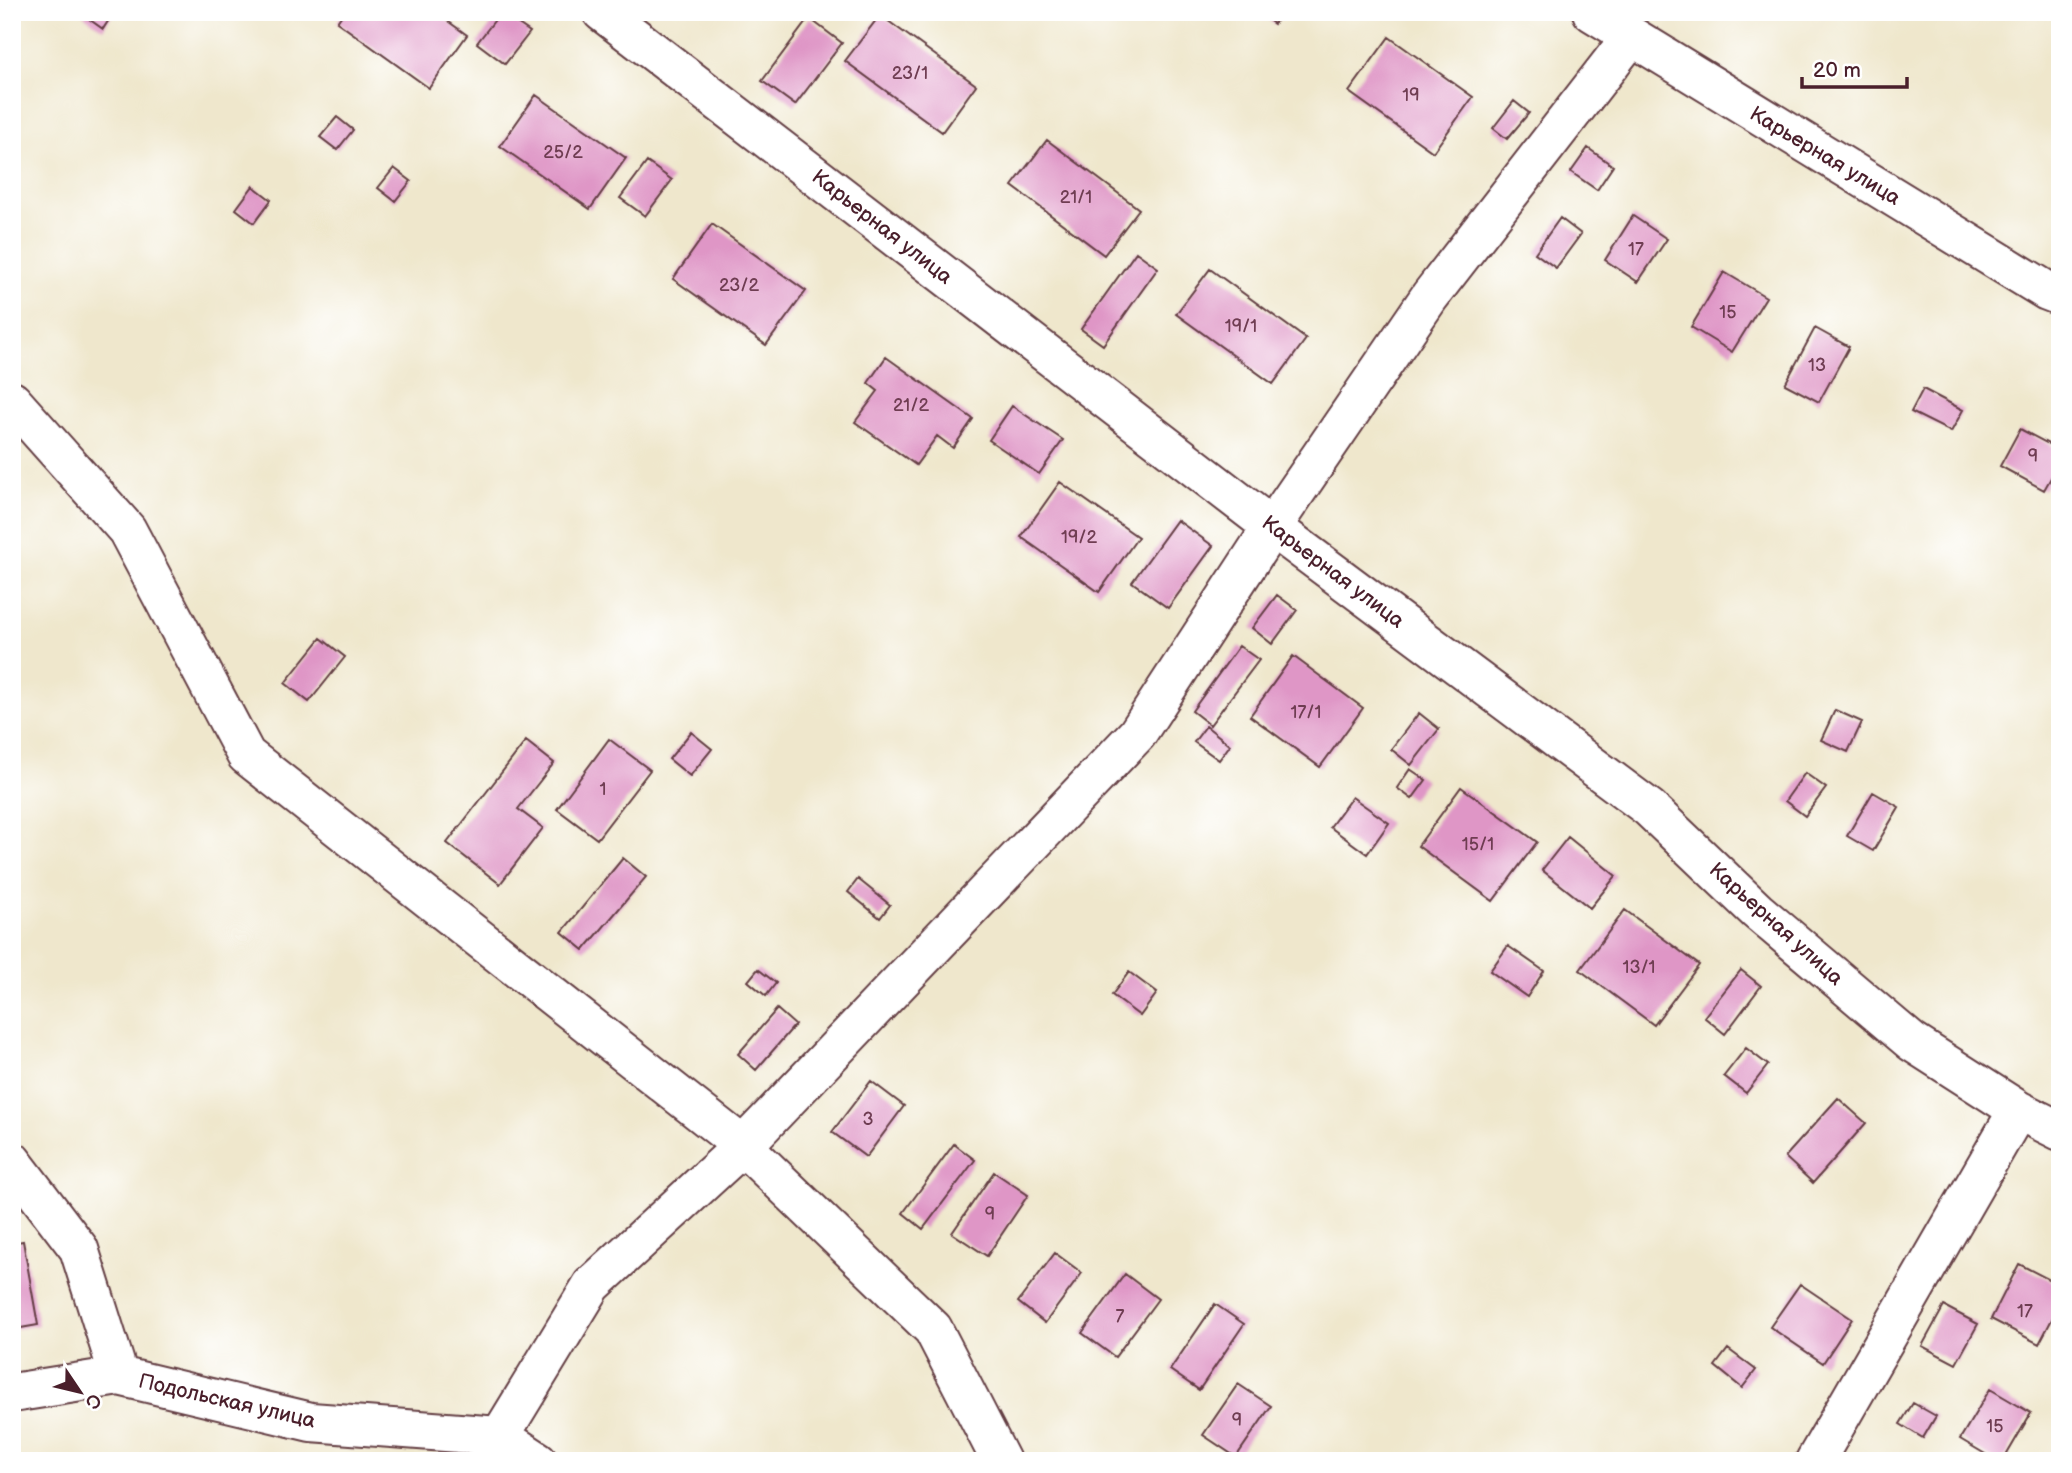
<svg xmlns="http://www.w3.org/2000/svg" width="2072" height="1473" font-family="'Balsamiq Sans',sans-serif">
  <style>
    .building { fill: #df96c6 }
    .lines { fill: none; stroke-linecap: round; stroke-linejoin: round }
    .minor-casing { stroke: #633d43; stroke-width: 42 }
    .minor { stroke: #fff; stroke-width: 38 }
    .labels { text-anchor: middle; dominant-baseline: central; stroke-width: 6; stroke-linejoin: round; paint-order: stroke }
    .number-label { font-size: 18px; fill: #6f3d52 }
    .street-label { font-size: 21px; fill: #4a1f2b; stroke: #fff }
  </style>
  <rect width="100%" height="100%" fill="#fff"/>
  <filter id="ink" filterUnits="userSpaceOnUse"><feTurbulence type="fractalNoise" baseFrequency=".0143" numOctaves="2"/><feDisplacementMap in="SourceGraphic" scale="14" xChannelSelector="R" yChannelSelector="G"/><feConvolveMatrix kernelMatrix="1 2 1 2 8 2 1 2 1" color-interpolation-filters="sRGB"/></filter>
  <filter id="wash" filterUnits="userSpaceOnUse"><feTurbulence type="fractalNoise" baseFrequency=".00686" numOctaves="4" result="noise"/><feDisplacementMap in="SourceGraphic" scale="28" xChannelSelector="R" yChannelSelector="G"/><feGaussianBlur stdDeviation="1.57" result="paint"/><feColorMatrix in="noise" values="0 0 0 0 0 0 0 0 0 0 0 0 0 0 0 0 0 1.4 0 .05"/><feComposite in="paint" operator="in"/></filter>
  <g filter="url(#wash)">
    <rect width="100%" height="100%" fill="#efe7cc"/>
    <g id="blocks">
      <path class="building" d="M79,12H114L103,29Z
        M344,12H435L467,35L429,88L337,22Z
        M501,12L530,32L505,64L477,43Z
        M1258,12H1282L1274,24Z
        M880,15L976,85L942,132L845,61Z
        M809,18L842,43L795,105L762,81Z
        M1389,37L1473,97L1433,152L1349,92Z
        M536,95L626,158L590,209L500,146Z
        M1514,101L1529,113L1507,139L1493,128Z
        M337,117L353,130L337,150L320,137Z
        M1047,140L1139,209L1104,255L1012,186Z
        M1588,148L1613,166L1597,190L1571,172Z
        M647,162L672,180L645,216L620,198Z
        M394,168L411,181L395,201L378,188Z
        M253,186L271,200L254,223L236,209Z
        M1633,216L1667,239L1638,282L1605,260Z
        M1560,218L1581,234L1556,268L1535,253Z
        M712,224L806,291L766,345L673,279Z
        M1136,252L1158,268L1103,345L1081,329Z
        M1210,269L1306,339L1273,384L1176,314Z
        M1724,272L1766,297L1732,352L1691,327Z
        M1815,328L1849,347L1819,402L1785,384Z
        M886,357L973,419L953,448L937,436L916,465L855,422L878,391L868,383Z
        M1923,389L1963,410L1951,432L1911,412Z
        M1012,406L1063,440L1039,474L989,440Z
        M2020,429L2060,450V462L2044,490L2000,466Z
        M1060,482L1138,537L1099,592L1021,537Z
        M1177,520L1213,546L1168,608L1132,582Z
        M1277,595L1297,610L1272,644L1252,628Z
        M321,638L345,657L309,702L285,683Z
        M1239,646L1259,660L1210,725L1192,711Z
        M1293,656L1363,708L1320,767L1250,716Z
        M1835,710L1862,722L1848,752L1821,740Z
        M1419,713L1439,729L1411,765L1391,749Z
        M1206,726L1230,745L1219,760L1194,742Z
        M691,732L712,749L690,776L669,759Z
        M609,739L650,770L597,839L557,809Z
        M526,741L554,763L518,809L543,828L500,884L447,843Z
        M1410,769L1426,780L1412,799L1397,788Z
        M1805,773L1826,788L1805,816L1785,801Z
        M1461,787L1537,842L1493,901L1418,846Z
        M1873,792L1899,807L1873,851L1847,836Z
        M1352,797L1389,823L1367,854L1330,827Z
        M1568,837L1616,876L1590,908L1542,870Z
        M623,858L646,877L584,950L562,932Z
        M858,879L890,905L880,918L848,892Z
        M1625,910L1699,965L1654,1025L1580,970Z
        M1508,946L1544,971L1527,997L1490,971Z
        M758,969L776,983L766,996L748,981Z
        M1741,970L1761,986L1725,1034L1704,1017Z
        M1129,972L1157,993L1140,1016L1112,995Z
        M777,1009L795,1025L756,1070L738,1054Z
        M1746,1048L1768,1065L1746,1093L1724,1076Z
        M871,1081L904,1106L866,1157L832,1132Z
        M1838,1098L1866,1123L1813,1183L1785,1157Z
        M954,1144L975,1160L923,1229L903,1213Z
        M994,1172L1028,1195L987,1256L952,1233Z
        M23,1241L38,1325L15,1329L12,1314V1243Z
        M1055,1253L1082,1273L1045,1323L1018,1302Z
        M2019,1264L2060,1285V1304L2039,1344L1991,1319Z
        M1125,1274L1158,1299L1115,1357L1082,1333Z
        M1800,1284L1852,1319L1823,1363L1770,1327Z
        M1215,1304L1244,1324L1199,1390L1170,1370Z
        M1944,1306L1978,1324L1956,1364L1922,1346Z
        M1728,1349L1756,1370L1742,1388L1715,1366Z
        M1238,1384L1271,1406L1236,1457L1203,1435Z
        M1990,1389L2031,1413L2003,1461H1997L1960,1439Z
        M1913,1403L1936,1416L1923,1438L1900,1424Z"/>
    </g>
  </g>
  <g filter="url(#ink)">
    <use href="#blocks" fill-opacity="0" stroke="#633d43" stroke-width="2"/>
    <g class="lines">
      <g class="minor-casing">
        <path id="minor" d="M602,12L1272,527L1649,808L1757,911L1912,1042L2018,1110L2060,1131
          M1592,12L2047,291L2060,296
          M12,401L127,530L246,755L743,1146L933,1329L1001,1461
          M12,1161L79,1249L119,1376
          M12,1393L119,1376L311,1422L500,1436L538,1461
          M492,1461L500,1436L592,1285L743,1146L1137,734L1272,527L1430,296L1631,37
          M1815,1461L2018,1110"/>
      </g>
      <use href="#minor" class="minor"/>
    </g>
  </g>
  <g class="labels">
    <g class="number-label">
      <text x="910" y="73">23/1</text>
      <text x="1411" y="95">19</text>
      <text x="563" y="152">25/2</text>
      <text x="1076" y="197">21/1</text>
      <text x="1636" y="249">17</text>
      <text x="739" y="285">23/2</text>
      <text x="1728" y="312">15</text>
      <text x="1241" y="326">19/1</text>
      <text x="1817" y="365">13</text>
      <text x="911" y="405">21/2</text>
      <text x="2033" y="456">9</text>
      <text x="1079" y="537">19/2</text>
      <text x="1306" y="712">17/1</text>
      <text x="603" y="789">1</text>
      <text x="1478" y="844">15/1</text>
      <text x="1639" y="967">13/1</text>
      <text x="868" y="1119">3</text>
      <text x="990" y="1214">9</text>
      <text x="2025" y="1311">17</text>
      <text x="1120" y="1316">7</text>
      <text x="1237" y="1420">9</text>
      <text x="1995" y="1426">15</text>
    </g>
    <g class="street-label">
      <text transform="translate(1825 156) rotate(31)">Карьерная улица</text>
      <text transform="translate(882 227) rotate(38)">Карьерная улица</text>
      <text transform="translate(1333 572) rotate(37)">Карьерная улица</text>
      <text transform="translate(1776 924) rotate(42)">Карьерная улица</text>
      <text transform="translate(227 1401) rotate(13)">Подольская улица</text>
    </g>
  </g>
  <rect width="2072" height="1473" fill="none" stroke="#fff" stroke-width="42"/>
  <g transform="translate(80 1392) rotate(125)" stroke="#ffffff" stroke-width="5" paint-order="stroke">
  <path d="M0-5L12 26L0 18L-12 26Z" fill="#4a1f2b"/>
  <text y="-10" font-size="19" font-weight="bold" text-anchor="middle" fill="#4a1f2b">С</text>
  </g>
  <path d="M1802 77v10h105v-10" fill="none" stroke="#4a1f2b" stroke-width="3.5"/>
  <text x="1813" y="77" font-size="21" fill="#4a1f2b" stroke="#ffffff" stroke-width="5" paint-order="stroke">20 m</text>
</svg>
